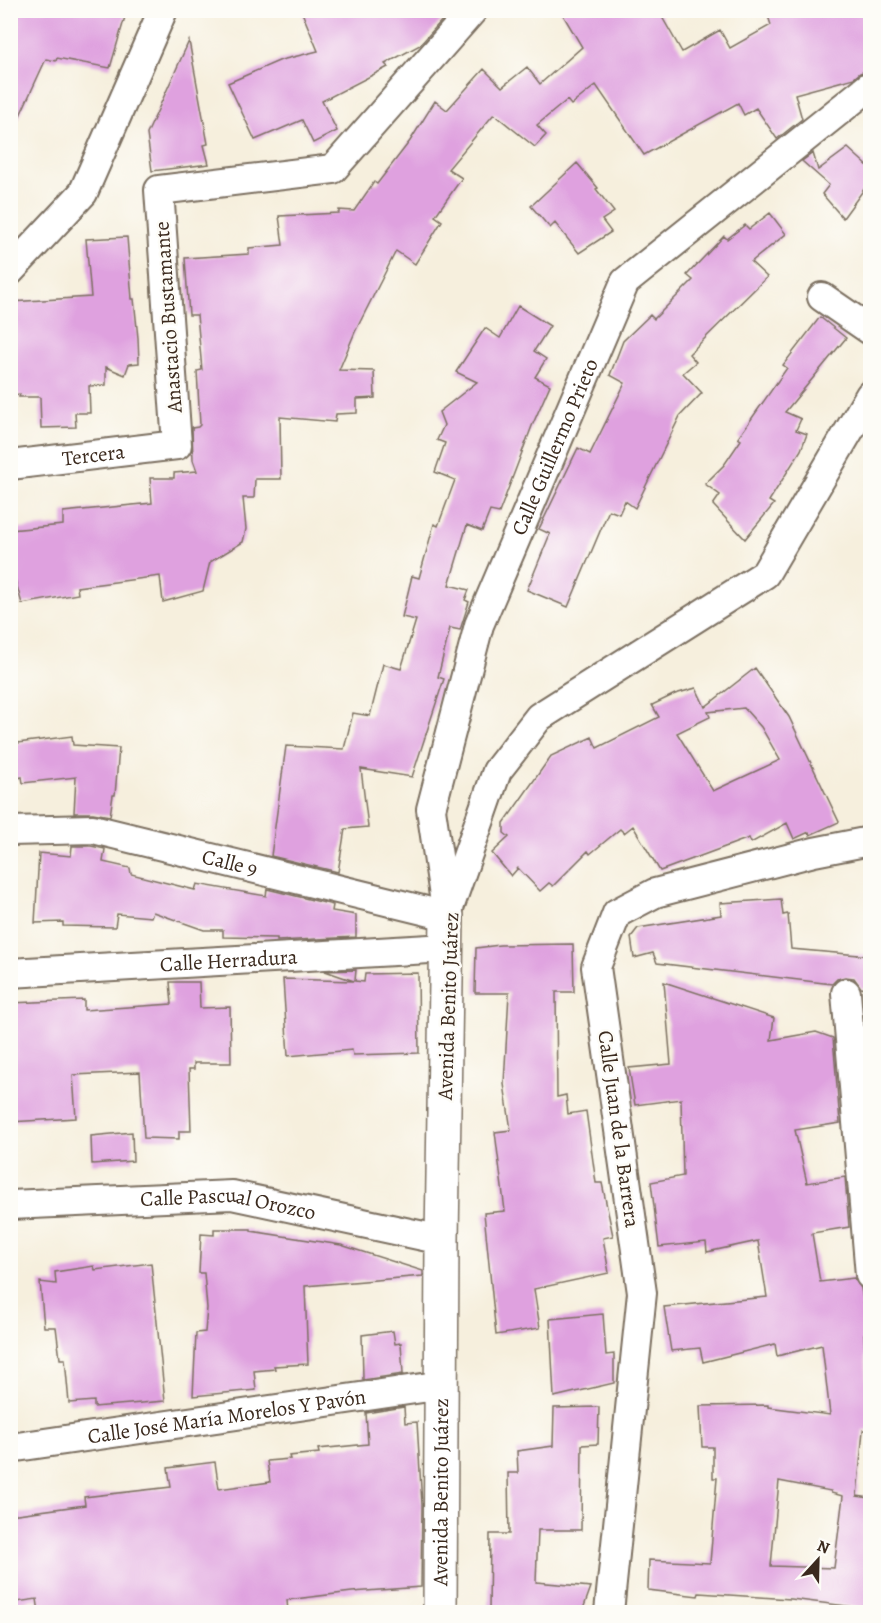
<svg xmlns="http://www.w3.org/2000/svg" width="881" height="1623" font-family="Alegreya,serif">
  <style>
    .building { fill: #dfa1df; fill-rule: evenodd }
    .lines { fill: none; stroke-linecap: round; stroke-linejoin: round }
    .minor-casing { stroke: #7c6f61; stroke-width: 32 }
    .tertiary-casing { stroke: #7c6f61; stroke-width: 36 }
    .minor { stroke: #fff; stroke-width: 28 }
    .tertiary { stroke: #fff; stroke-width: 33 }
    .labels { text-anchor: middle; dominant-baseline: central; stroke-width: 5; stroke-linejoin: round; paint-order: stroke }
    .street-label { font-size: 21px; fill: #3b2a1e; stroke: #fdfcf7 }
  </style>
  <rect width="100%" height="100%" fill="#fdfcf7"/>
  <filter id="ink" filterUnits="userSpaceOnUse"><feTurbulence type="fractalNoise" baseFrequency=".0167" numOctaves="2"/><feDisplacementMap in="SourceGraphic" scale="12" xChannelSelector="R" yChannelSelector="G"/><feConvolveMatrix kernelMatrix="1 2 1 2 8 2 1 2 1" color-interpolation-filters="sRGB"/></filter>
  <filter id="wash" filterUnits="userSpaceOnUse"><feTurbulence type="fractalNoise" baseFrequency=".008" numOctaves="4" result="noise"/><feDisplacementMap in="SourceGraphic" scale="24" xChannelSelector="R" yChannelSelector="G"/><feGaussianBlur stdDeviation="1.35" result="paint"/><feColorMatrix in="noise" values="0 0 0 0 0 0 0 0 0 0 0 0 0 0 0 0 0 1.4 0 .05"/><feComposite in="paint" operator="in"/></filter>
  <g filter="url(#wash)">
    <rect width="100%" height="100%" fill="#f6efdd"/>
    <g id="blocks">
      <path class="building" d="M10,10H127L110,68L57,58L56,61L46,59L10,137Z
        M301,10H451L420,45L385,64L388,67L322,101L337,131L313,143L302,120L255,140L228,83L281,60L318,51Z
        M560,10H658L682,52L720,30L730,48L771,25L766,10H870V70L860,73L854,78L795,94L802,119L777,139L756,108L744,115L738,103L644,155L596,85L571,105L567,100L537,125L546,135L535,147L494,114L448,169L462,178L435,216L442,221L415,264L396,251L355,332L339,370L374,371L375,398L357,399V413L336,414L335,422L280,417L281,479H255L254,498H243L246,529L243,542L210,562L203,591L163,602L160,576L77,587L78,594L22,604L10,561V530L63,525V512L152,503L150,478H174V473L197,471L193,460L192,428L198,427L200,425L197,371L202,370L197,315H189L185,258L249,254V248L283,245L279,216L339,213V210L354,211L374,182L377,184L410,141L435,101L447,110L484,69L502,87L527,67L540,84L582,47Z
        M189,41L208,144L204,145L209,164L152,171L147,134Z
        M848,148L870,168V181L843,218L822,194L829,185L802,161L813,153L818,170Z
        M577,163L598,188L596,189L614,212L602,220L611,232L579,253L555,223L550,228L531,206Z
        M770,213L786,234L751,262L767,277L689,354L696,362L683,373L702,393L680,416L635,508L625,501L619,514L609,510L568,607L527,590L550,534L539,529L578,448L590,454L625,383L610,375L623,341L650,315L654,319L693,280L687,275L724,236L727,239L745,225L749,229Z
        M127,237L132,299H134L138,338L139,363L129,364L125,375L106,367V385L89,386L90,413H75L76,427L41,428L40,397H19L20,394L10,395V302L91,297L86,239Z
        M518,306L550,326L534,351L546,359L535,377L550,385L532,426L499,513L490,511L482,531L467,525L449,585L469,590L465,600L469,602L460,630L450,628L438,677L444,679L412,777L361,769L368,827L345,829L338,872L271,856L286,746L344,749L353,713L370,716L383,664L401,669L416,620L402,617L412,576L419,578L434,524L438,526L455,480L435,472L445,443L437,440L444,425L439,412L477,382L456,372L485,328L500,338Z
        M820,317L846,338L785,412L801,419L796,430L807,434L801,450L769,501L774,504L745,539L713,505L720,495L705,484L724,465L741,440L738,438L787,368L783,365Z
        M755,668L789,717L839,822L810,835L809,832L794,839L787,823L751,843L749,838L660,871L633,826L624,833L620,829L590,854L588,851L553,886L549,883L540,891L518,868L511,876L492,853L509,837L504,833V823L551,756L592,737L597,748L659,717L652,705L675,694L696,688L705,707ZM744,708L761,727L780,760L713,791L677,733L710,717L708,712Z
        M72,736L73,745L119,748L115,795H113L110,816L93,813H74L76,777L23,783L22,777L10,780V744Z
        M72,846H91L105,849L103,862L130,868L131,874L195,890L197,884L266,896L267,889L333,905L332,911L356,915V937L277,941V938L223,937V930H204L153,912L151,917L117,914L115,927L63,926V922L35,923L39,853L71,856Z
        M781,899L783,915L788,914L791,949L870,956V989L861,988L854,978L845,977L837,979L832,984L657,963L653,953L634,958L631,937L638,928L721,915L720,903Z
        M573,944L574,992H556L557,1097L566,1095L568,1114L586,1111L596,1183H602L613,1236L603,1238L609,1273L534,1289L540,1328L496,1335L484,1213L505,1211L495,1132L511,1130L504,1084L509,993H475L476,948L500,945Z
        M356,970L355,981L364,982L365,974L418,973L419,1053L353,1055L352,1050L288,1056L283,979L354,981L325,971Z
        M170,982H199L200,1008L230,1007L231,1063H194V1069H189L191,1131H179V1139L144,1138L140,1072L73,1075L76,1118L10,1122V1003L84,1000V1010L172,1004Z
        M664,982L774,1018L771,1040L816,1032L833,1038L840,1123L795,1130L807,1183L845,1177L849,1227L812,1233L820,1282L854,1278L861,1288L869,1333L864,1334L869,1430H863L857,1496L870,1498V1609L791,1599L699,1593L698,1596L648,1590L649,1560L710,1563L717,1478H713V1447H702L700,1406L768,1405V1407L830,1415L822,1345L777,1356L775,1344L703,1362L700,1348L671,1351L664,1307L767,1297L758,1241L707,1252L706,1242L659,1247L651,1182L683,1176L681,1099L635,1105L629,1068L671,1064ZM779,1481L831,1491V1493L843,1496L834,1568L771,1566Z
        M132,1132L133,1161L92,1164L91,1136Z
        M214,1229H251V1231L341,1245L423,1271V1276L305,1286L308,1364L274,1366L275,1369L254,1371L256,1390L193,1396L196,1333L205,1332L207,1308L204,1273H199L201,1234L214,1235Z
        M151,1263L165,1401L94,1407V1401L69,1403L65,1359H60L56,1327H44L40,1282L56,1284L55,1272L94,1266L95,1270Z
        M603,1314L606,1355L614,1354V1383L554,1397L550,1319Z
        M393,1331L395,1344L401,1343L403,1374L363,1380L362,1335Z
        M404,1407L405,1423L417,1422L422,1505L421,1587L352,1592L287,1600L288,1612H39L37,1599L10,1603V1515L85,1505L84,1497L171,1487L168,1468L215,1462L219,1489L270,1482L267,1461L290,1459L289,1456L319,1453L318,1449L368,1444L366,1413Z
        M599,1407L598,1444L582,1445L581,1530H538L536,1582L591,1587L582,1612H489L490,1534H509L508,1473H518L517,1451L553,1446L554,1408Z"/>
    </g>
  </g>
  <g filter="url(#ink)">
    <use href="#blocks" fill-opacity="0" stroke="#7c6f61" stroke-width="1.5"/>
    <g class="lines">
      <g class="minor-casing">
        <g id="minor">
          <path d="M10,271L83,193L163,10"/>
          <path d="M822,297L870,330"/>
          <path id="s1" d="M10,465L177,445L159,190L333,169L473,10"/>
          <path id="s2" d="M10,831L93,829L447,916"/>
          <path d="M448,911L497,771L539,717L765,574L870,395"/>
          <path id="s3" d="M447,916L431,809L479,625L625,282L870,86"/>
          <path id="s4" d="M10,973L447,948"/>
          <path d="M846,993L870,1275"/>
          <path id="s5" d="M10,1205L232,1195L442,1240"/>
          <path id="s6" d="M10,1448L443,1385"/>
          <path d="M609,1612L642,1293L596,967L617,913L655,893L814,852L870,841"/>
        </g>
      </g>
      <g class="tertiary-casing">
        <g id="tertiary">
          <path id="s7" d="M440,1612L442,1240L447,916"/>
        </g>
      </g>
      <use href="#minor" class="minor"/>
      <use href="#tertiary" class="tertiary"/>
    </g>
  </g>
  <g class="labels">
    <g class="street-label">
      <text transform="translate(168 317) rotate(-94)">Anastacio Bustamante</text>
      <text stroke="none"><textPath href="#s3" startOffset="492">Calle Guillermo Prieto</textPath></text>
      <text stroke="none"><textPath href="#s1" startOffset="84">Tercera</textPath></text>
      <text stroke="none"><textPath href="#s2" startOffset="224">Calle 9</textPath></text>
      <text stroke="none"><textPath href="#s4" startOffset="219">Calle Herradura</textPath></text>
      <text transform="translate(448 1006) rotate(-88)">Avenida Benito Juárez</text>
      <text transform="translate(619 1129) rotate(82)">Calle Juan de la Barrera</text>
      <text stroke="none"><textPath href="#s5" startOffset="219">Calle Pascual Orozco</textPath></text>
      <text stroke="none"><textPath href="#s6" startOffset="219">Calle José María Morelos Y Pavón</textPath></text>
      <text stroke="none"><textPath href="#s7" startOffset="120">Avenida Benito Juárez</textPath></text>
    </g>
  </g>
  <rect width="881" height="1623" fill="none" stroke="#fdfcf7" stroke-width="36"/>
  <g transform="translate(818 1560) rotate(22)" stroke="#fdfcf7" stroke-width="4.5" paint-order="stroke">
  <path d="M0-4.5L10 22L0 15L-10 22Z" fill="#3b2a1e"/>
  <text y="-9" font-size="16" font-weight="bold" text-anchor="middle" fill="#3b2a1e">N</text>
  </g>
</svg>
